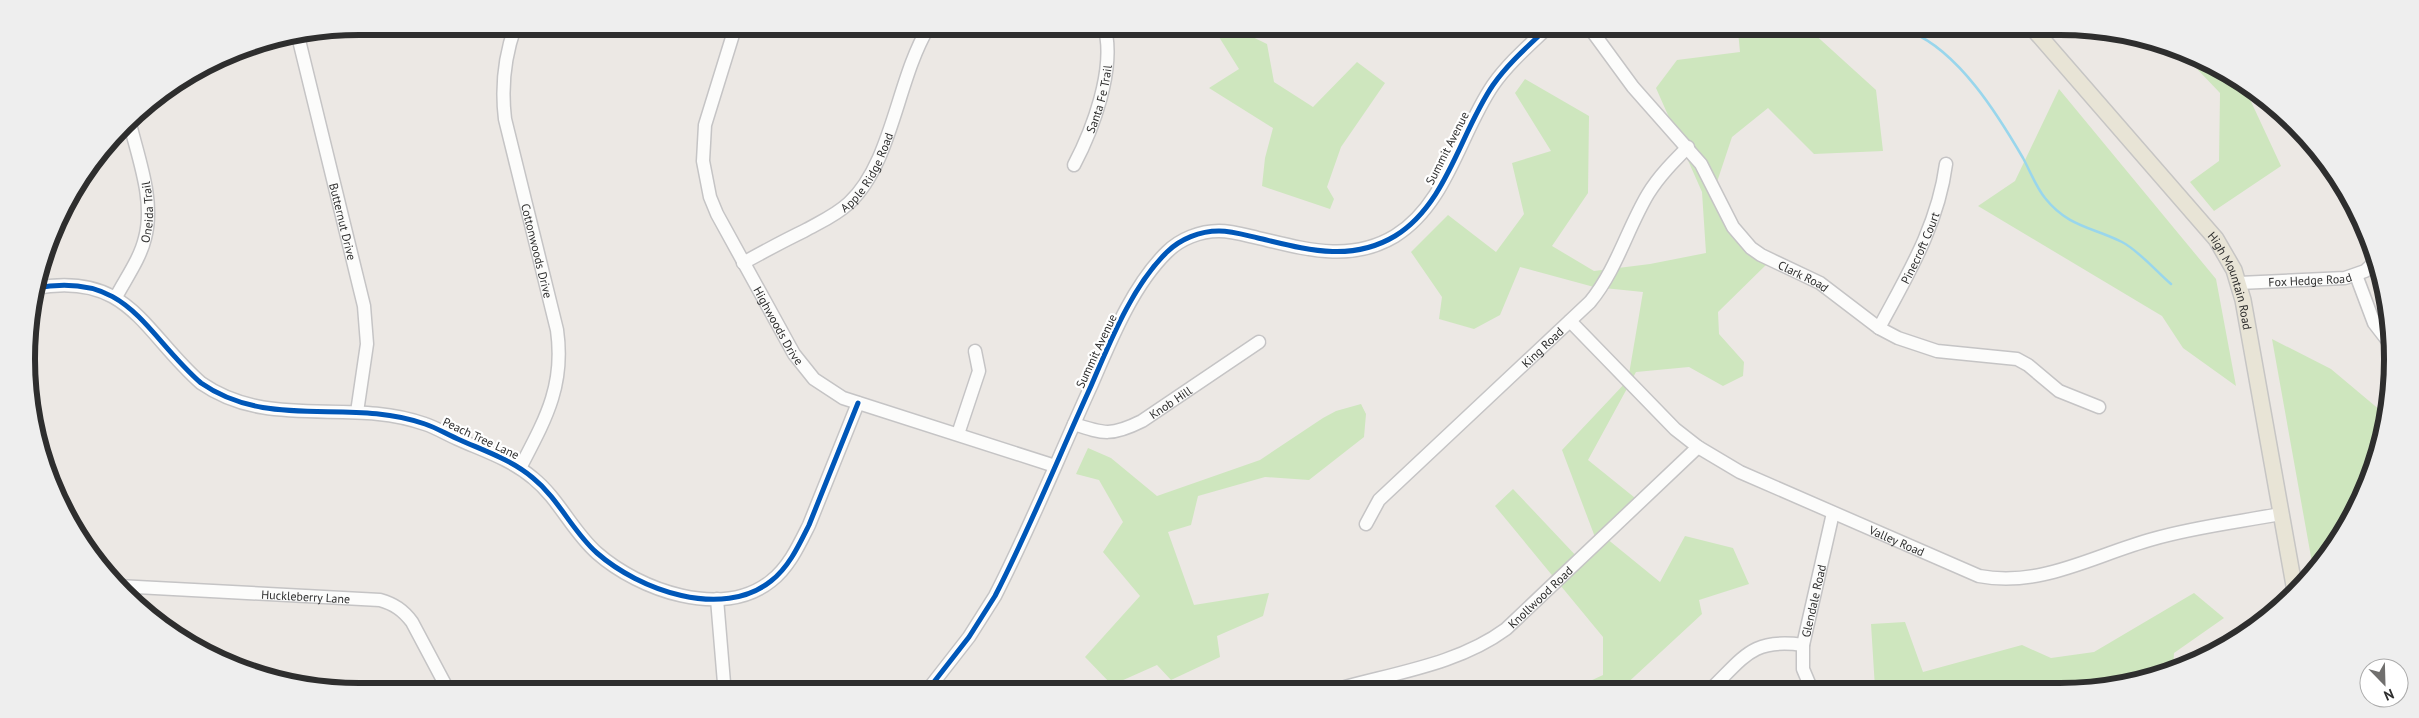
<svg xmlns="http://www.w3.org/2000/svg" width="2419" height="718" font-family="'PT Sans',sans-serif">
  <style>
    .green { fill: #cee6be }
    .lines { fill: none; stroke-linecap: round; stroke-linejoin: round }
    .stream { stroke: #99d6ec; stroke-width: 2.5 }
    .minor-casing { stroke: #c5c4c5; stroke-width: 15 }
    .major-casing { stroke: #c6c5c4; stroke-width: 18 }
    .minor { stroke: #fcfcfb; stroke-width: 12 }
    .major { stroke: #e8e4d6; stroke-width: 15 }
    .cycleway-casing { stroke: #fff; stroke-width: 8 }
    .cycleway { stroke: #0057b8; stroke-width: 5 }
    .labels { text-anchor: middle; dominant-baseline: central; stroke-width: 4.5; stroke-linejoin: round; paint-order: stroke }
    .street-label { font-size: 12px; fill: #2e2e2e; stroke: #fff }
    .rim { fill: none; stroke: #2e2e2e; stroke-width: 6 }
  </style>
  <rect width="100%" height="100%" fill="#ece8e4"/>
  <path class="green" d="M1214,29H1236L1267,44L1274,82L1313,107L1357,62L1385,83L1341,147L1327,187L1334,199L1330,209L1262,186L1265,158L1273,128L1209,88L1239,69Z
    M1738,31H1811L1876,90L1883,151L1814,154L1768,108L1732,137L1717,182L1732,226L1770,261L1718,312L1719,334L1744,362L1743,376L1723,386L1689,367L1636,372L1588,460L1645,506L1606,538L1660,582L1685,536L1733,548L1749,584L1699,600L1702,614L1622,688H1575L1603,675V637L1495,506L1513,489L1580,560L1598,545L1562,450L1628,380L1643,292L1594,287L1520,267L1500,315L1474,329L1439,319L1442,297L1411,252L1448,215L1496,252L1524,214L1512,163L1551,151L1515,93L1525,79L1589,116L1588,193L1552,246L1594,271L1650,264L1706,253L1702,192L1656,88L1677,60L1740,52Z
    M2178,49L2241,80L2281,166L2214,211L2190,182L2219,161L2220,93Z
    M2059,89L2216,279L2236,386L2183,348L2162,316L1978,206L2015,181Z
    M2272,339L2331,369L2387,416L2386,424L2348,525L2313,568Z
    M1361,404L1366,414L1364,437L1309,480L1265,477L1198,496L1191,525L1168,532L1194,605L1269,593L1263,616L1217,636L1220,657L1171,680L1157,665L1112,685L1085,657L1140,596L1103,552L1123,522L1099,480L1076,474L1088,448L1111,458L1157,496L1260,460L1323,418L1336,411Z
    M2194,593L2224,618L2174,653L2173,670L2103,689L1875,688L1871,624L1905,622L1923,672L2022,645L2051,658L2094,652Z"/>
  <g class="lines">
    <path class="stream" d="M1911,32C1959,52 1998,115 2023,158C2030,171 2036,187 2045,198C2068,227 2092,227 2122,242C2138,250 2157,272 2171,284"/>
    <g class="minor-casing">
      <g id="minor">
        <path id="s1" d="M515,27C504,58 501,86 505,119L557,330C565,386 545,420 520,468"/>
        <path id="s2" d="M735,28L705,125L703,161L710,197L717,214L794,354L814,379L843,398L1055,466"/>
        <path id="s3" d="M1592,31L1633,87L1701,164L1733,227L1751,248L1761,255L1820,283L1879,328L1898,338L1937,351L2017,359L2028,365L2059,391L2099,407"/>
        <path id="s4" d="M297,32L364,306L367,344L357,412"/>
        <path d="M2321,157L2324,158"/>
        <path id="s5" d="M1074,165C1093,129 1115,70 1105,29"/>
        <path id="s6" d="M743,263C763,252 783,241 804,231C820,222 835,216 849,203C892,163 897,80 928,28"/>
        <path d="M2356,275L2374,323L2391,345"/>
        <path id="s7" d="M2239,283L2345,278L2365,271L2376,261"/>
        <path d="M35,288C129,271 143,332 201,383C270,431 350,397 425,424C437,428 448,435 460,440C485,451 512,460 533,478C559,499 572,531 597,553C639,590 722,620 771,581C789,567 799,545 809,525L858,403"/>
        <path id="s8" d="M116,297C126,278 140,259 145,238C155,200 138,158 129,120"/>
        <path id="s9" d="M1570,321L1675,429L1698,447L1740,472L1979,576C2041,588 2094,555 2153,539C2194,527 2238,522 2281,514"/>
        <path id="s10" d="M1879,328C1908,274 1938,225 1946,164"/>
        <path id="s11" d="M1074,424C1104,434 1112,436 1142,421L1259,342"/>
        <path d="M958,434L979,371L975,351"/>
        <path id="s12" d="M1366,524L1379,500L1590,302C1617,269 1627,229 1648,194C1659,176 1674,161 1688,147"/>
        <path id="s13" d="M118,586L380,600C394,604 403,610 412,622L446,686"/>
        <path d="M717,599L724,683"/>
        <path d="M930,687L969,637L995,596C1030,528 1059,456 1091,386C1110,342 1132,286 1167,252C1180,239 1200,231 1219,231C1232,231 1245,235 1258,238C1305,249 1350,263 1395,236C1447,204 1460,133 1493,85C1507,65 1526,48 1544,31"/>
        <path id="s14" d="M1345,687C1400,672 1460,663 1506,629L1698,447"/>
        <path d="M1712,688C1745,656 1753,638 1803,645"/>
        <path id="s15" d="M1811,688L1803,669V645L1833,513"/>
      </g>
    </g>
    <g class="major-casing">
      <g id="major">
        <path id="s16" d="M2036,32L2216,239L2234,270L2243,300L2295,591"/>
      </g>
    </g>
    <use href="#minor" class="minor"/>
    <use href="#major" class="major"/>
    <g class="cycleway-casing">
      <path id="cycleway" d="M35,288C129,271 143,332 201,383C270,431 350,397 425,424C437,428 448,435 460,440C485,451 512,460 533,478C559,499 572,531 597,553C639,590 722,620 771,581C789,567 799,545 809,525L858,403
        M930,687L969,637L995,596C1030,528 1059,456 1091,386C1110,342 1132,286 1167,252C1180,239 1200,231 1219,231C1232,231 1245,235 1258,238C1305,249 1350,263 1395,236C1447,204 1460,133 1493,85C1507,65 1526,48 1544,31"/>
    </g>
    <use href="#cycleway" class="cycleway"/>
  </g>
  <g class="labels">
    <g class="street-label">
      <text stroke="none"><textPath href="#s5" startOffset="71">Santa Fe Trail</textPath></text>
      <text transform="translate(1447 148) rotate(-63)">Summit Avenue</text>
      <text stroke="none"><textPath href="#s6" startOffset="158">Apple Ridge Road</textPath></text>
      <text stroke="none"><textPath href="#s8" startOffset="92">Oneida Trail</textPath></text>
      <text stroke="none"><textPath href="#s4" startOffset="195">Butternut Drive</textPath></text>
      <text stroke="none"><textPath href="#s10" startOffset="90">Pinecroft Court</textPath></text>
      <text stroke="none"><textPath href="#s1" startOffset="229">Cottonwoods Drive</textPath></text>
      <text stroke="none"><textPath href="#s3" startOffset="330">Clark Road</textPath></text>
      <text stroke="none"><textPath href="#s7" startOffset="71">Fox Hedge Road</textPath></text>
      <text stroke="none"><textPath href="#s16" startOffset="319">High Mountain Road</textPath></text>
      <text stroke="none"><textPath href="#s2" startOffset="320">Highwoods Drive</textPath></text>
      <text stroke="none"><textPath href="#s12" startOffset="251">King Road</textPath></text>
      <text transform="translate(1096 351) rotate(-65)">Summit Avenue</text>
      <text stroke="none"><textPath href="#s11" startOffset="105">Knob Hill</textPath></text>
      <text transform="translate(481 438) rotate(25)">Peach Tree Lane</text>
      <text stroke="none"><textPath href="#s9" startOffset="400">Valley Road</textPath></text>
      <text stroke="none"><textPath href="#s13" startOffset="188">Huckleberry Lane</textPath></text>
      <text stroke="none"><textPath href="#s14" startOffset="219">Knollwood Road</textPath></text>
      <text stroke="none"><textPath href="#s15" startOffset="90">Glendale Road</textPath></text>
    </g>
  </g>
  <path d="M0 0H2419V718H0ZM359 35H2060A324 324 0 0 1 2384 359V359A324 324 0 0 1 2060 683H359A324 324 0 0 1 35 359V359A324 324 0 0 1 359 35Z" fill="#eee" fill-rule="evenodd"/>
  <path class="rim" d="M359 35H2060A324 324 0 0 1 2384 359V359A324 324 0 0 1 2060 683H359A324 324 0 0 1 35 359V359A324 324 0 0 1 359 35Z"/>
  <g transform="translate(2384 683) rotate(157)"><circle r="24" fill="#ffffff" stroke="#ababab"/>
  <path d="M0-4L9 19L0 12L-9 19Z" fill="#706f6e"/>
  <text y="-8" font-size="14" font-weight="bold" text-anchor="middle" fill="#2e2e2e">N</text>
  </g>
</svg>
